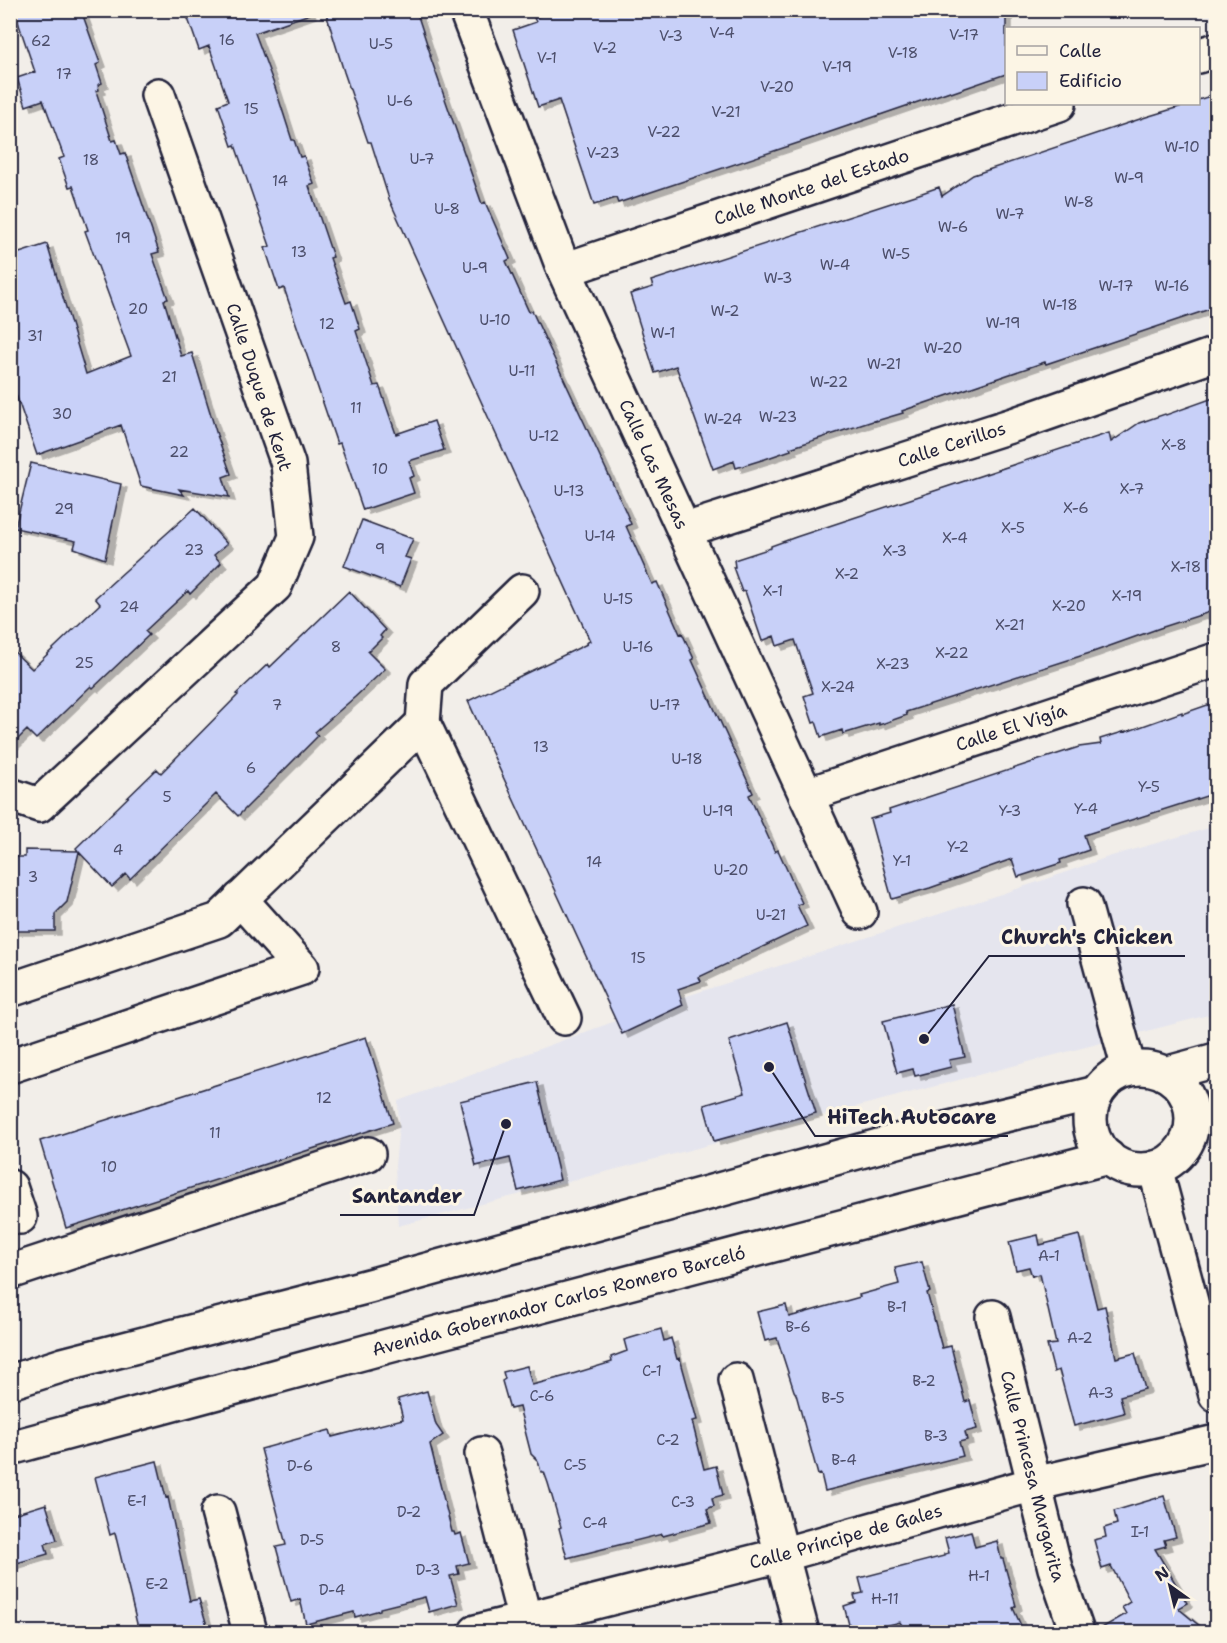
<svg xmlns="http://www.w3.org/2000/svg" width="1227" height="1643" font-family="'Shantell Sans',sans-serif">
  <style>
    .built { fill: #e5e5ee }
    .building { fill: #c8d0f8; stroke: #22223b; stroke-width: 1.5; filter: url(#shadow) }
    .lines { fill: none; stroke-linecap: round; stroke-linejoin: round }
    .minor-casing { stroke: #22223b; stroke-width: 38 }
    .major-casing { stroke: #22223b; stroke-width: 38 }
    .minor { stroke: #fcf5e5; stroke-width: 33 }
    .major { stroke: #fcf5e5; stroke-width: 33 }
    .labels { text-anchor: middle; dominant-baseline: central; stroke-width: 6; stroke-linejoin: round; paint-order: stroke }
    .number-label { font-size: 15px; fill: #4c4e6a }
    .street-label { font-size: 18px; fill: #22223b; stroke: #fcf5e5 }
    .leader { fill: none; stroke: #22223b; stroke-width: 2 }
    .callout-dot { fill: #22223b; stroke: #fcf5e5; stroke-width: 2 }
    .callout-label { font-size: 20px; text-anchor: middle; font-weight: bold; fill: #22223b; stroke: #fcf5e5; stroke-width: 6; stroke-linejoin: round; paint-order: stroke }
  </style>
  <defs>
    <filter id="shadow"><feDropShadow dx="6" dy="4" stdDeviation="0" flood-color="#0004"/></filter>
  </defs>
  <rect width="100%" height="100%" fill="#f2eee9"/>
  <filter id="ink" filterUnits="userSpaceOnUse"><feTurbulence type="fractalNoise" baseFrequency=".0167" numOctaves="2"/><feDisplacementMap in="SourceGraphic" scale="12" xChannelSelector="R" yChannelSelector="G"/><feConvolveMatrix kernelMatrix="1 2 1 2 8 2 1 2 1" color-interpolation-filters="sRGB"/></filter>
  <g filter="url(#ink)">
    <path class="built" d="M1216,826V1013L398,1226L395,1166L399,1125L398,1101L659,1005L1047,879L1108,857Z"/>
    <path class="building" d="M14,10H81L100,63L96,65L102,83L98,85L99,90L96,91L112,141L116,140L121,154L125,153L159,252L152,254L168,299L164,300L181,356L192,353L217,435L231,474L223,477L229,497L179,489L184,495L141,486L121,425L37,455L10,377V256L47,244L86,374L131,356L85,231L88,230L73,186L69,187L59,159L64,157L43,100L26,106L17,78L35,72Z
      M185,10H309L310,14L255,33L275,87L292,140H294L300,157L304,156L314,184L309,186L333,257L330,258L346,303L351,301L360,329L356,331L374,386L379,385L396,434L434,421L444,450L409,461L414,476L409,478L414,493L363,510L340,443L337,444L284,288L279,290L265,248L270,246L235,145L232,146L218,105L228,101L209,46L199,50Z
      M325,10H416L431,56H430L482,204L485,202L510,259L506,261L529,312L532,311L625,510L631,524L626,526L652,584L657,582L680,634L682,633L694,659L692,660L753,793L749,795L775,852L778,850L802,903L797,905L807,926L699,977L701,981L678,989L683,1005L622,1034L468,701L587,644L586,643L590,641L389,199L371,142H368L344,72Z
      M556,10H1006V74L951,93L950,91L804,141L618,203L616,198L594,205L559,100L538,107L513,30L536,22L534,18Z
      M1216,94V307L1046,364L1045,362L902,411L903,413L876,421V420L790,448L791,450L765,459L736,468L734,461L713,469L676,366L655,373L630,294L653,287L651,281L922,193L939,187L942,196L973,175L1146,117L1189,104H1198V100Z
      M1216,397V610L1160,628L1093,652L906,712L907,715L879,725V723L843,734L842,730L821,737L816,722L813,723L804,696L813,693L795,640L777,646L774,636L762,641L745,591L742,592L733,567H735L734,560L771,548V546L796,537L1109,433L1111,442L1139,423L1165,414L1166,415Z
      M31,463L121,484L105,559L74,548L76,541L15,528Z
      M195,508L227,544L214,555L221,563L190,594L188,591L145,631L149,635L93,688L91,686L36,739L27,730L10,747V648L32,669L100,604L95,598Z
      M362,520L413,539L405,557L411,559L400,587L344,566Z
      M349,591L385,630L380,636L382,638L368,652L385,669L355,697L315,732L318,736L238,816L216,794L130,879L126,874L112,887L79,852L67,902L55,914V931H10V857H25V850L78,851L76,848L157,769L161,773L238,695L236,694L268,664L270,667Z
      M1216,702V793L1084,835L1089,850L1060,860L1061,863L1018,877L1012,859L930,888L892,899L870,819L890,813L889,810L1036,761L1079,747L1101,744L1100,739L1126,731V732L1182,712V714Z
      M952,1004L965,1057L949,1060L951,1067L915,1076L913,1069L897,1073L883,1021Z
      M787,1022L816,1113L714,1141L704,1105L745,1093L729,1041Z
      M366,1037L393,1123L66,1228L40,1141Z
      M537,1082L560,1180L518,1191L510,1158L476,1166L460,1101Z
      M1038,1235L1040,1245L1079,1235L1097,1308L1105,1306L1116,1358L1135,1353L1145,1389L1120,1396L1124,1413L1074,1426L1059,1370L1054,1372L1047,1345L1056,1344L1040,1274L1032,1276L1029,1267L1016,1270L1009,1242Z
      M922,1262L930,1292L927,1293L942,1348L951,1346L965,1402L970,1400L977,1429L965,1432L967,1440L959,1442L963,1456L825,1491L821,1474L818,1475L796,1394L794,1391L777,1338L765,1341L757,1312L786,1305L789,1317L860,1297L859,1295L899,1284L895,1268Z
      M661,1329L664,1341L671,1338L677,1359L680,1358L697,1420L692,1421L704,1469L716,1466L723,1495L712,1498L714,1506L707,1509L711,1523L663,1536L662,1534L567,1558L559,1528L561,1527L548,1483L544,1472H541L538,1461L531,1454L519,1407L510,1409L502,1381L505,1379L503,1372L527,1366L532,1385L566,1376L612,1362L611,1357L627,1351L624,1340Z
      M427,1391L436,1425L443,1435L430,1444L452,1532H454L455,1535L461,1533L469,1563L457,1566L459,1574L450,1576L458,1604L429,1612L425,1597L380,1608V1610L355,1617L354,1612L306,1624L300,1599L291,1602L276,1547L286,1545L261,1449L330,1430L332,1437L403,1419L398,1399Z
      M157,1461L166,1498L168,1497L190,1601L199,1599L209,1632H139L115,1533L110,1535L95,1477Z
      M1164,1496L1176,1537L1164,1540L1166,1546L1155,1549L1187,1603L1178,1608L1207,1632H1095L1126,1614L1122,1607L1130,1602L1111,1566L1102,1569L1094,1540L1106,1537L1104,1528L1117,1524L1114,1511Z
      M46,1504L57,1540L45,1544L48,1554L10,1565V1515Z
      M971,1531L975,1547L997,1541L1001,1559H1003L1016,1606L1013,1608L1024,1632H906L900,1622L862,1632H851L844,1606L856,1602L854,1595L863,1593L859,1578L944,1556V1554L949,1553L945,1538Z"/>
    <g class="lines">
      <g class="minor-casing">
        <g id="minor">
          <path id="s1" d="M466,10L564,270L860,912"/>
          <path d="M1198,56L1216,50"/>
          <path id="s2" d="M564,270L1059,104"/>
          <path id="s3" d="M685,530L1016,424L1216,354"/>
          <path d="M423,723L426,684L522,591"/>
          <path d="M10,795L39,805L275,586L296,537L288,464L158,95"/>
          <path id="s4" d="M806,795L1216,660"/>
          <path d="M1084,904L1129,1069"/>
          <path d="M10,990L219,920L423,723L564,1018"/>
          <path d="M10,1066L302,968L240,899"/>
          <path d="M1155,1168L1216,1395"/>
          <path d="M10,1187L20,1217"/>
          <path d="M10,1272L368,1154"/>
          <path id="s5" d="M993,1317L1055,1568L1077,1632"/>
          <path d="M736,1380L802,1632"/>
          <path d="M482,1454L528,1632"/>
          <path d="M218,1512L250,1632"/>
          <path id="s6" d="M476,1632L781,1555L1034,1484L1216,1442"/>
        </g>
      </g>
      <g class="major-casing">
        <g id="major">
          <circle cx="1141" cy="1119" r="51"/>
          <path d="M1165,1074L1216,1060"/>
          <path d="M10,1382L63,1365L369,1286L908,1138L1097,1093"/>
          <path id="s7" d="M10,1448L388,1346L1108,1157"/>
        </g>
      </g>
      <use href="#minor" class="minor"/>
      <use href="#major" class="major"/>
    </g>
  </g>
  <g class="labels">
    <g class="number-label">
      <text x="722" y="33">V-4</text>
      <text x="964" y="35">V-17</text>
      <text x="671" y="36">V-3</text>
      <text x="227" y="40">16</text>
      <text x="41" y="41">62</text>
      <text x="381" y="44">U-5</text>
      <text x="605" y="48">V-2</text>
      <text x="903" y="53">V-18</text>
      <text x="547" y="58">V-1</text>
      <text x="837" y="67">V-19</text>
      <text x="64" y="74">17</text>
      <text x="777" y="87">V-20</text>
      <text x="400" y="101">U-6</text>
      <text x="251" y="109">15</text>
      <text x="726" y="112">V-21</text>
      <text x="664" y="132">V-22</text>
      <text x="1182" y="147">W-10</text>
      <text x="603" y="153">V-23</text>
      <text x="422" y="159">U-7</text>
      <text x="91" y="160">18</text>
      <text x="1129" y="178">W-9</text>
      <text x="280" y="181">14</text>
      <text x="1079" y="202">W-8</text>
      <text x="447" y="209">U-8</text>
      <text x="1010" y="214">W-7</text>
      <text x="953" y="227">W-6</text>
      <text x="123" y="238">19</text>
      <text x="299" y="252">13</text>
      <text x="896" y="254">W-5</text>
      <text x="835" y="265">W-4</text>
      <text x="475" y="268">U-9</text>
      <text x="778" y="278">W-3</text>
      <text x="1116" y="286">W-17</text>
      <text x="1172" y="286">W-16</text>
      <text x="1060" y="305">W-18</text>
      <text x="138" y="309">20</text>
      <text x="725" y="311">W-2</text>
      <text x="495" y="320">U-10</text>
      <text x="1003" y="323">W-19</text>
      <text x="327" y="324">12</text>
      <text x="663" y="333">W-1</text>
      <text x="35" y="336">31</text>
      <text x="943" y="348">W-20</text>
      <text x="884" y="364">W-21</text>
      <text x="522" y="371">U-11</text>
      <text x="169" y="377">21</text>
      <text x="829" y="382">W-22</text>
      <text x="356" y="408">11</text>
      <text x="62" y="414">30</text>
      <text x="778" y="417">W-23</text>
      <text x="723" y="419">W-24</text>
      <text x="544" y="436">U-12</text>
      <text x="1174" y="445">X-8</text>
      <text x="179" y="452">22</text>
      <text x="380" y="469">10</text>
      <text x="1132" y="489">X-7</text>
      <text x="569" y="491">U-13</text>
      <text x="1076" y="508">X-6</text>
      <text x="64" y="509">29</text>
      <text x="1013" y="528">X-5</text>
      <text x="600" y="536">U-14</text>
      <text x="955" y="538">X-4</text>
      <text x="380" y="549">9</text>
      <text x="194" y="550">23</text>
      <text x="895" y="551">X-3</text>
      <text x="1186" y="567">X-18</text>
      <text x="847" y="574">X-2</text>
      <text x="773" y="591">X-1</text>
      <text x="1127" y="596">X-19</text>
      <text x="618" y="599">U-15</text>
      <text x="1069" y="606">X-20</text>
      <text x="129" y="607">24</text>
      <text x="1010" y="625">X-21</text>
      <text x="336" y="647">8</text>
      <text x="638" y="647">U-16</text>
      <text x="952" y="653">X-22</text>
      <text x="84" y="663">25</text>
      <text x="893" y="664">X-23</text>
      <text x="838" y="687">X-24</text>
      <text x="277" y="705">7</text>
      <text x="665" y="705">U-17</text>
      <text x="541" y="747">13</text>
      <text x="687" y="759">U-18</text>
      <text x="251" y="768">6</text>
      <text x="1149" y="787">Y-5</text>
      <text x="167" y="797">5</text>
      <text x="1086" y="809">Y-4</text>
      <text x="718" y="811">U-19</text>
      <text x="1010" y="811">Y-3</text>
      <text x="958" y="847">Y-2</text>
      <text x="118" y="850">4</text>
      <text x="902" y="861">Y-1</text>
      <text x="594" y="862">14</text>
      <text x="731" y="870">U-20</text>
      <text x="33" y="877">3</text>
      <text x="771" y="915">U-21</text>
      <text x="638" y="958">15</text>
      <text x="324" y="1098">12</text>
      <text x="215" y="1133">11</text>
      <text x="109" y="1167">10</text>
      <text x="1049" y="1256">A-1</text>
      <text x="897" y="1307">B-1</text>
      <text x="798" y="1327">B-6</text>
      <text x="1080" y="1338">A-2</text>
      <text x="652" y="1371">C-1</text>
      <text x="924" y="1381">B-2</text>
      <text x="1101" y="1393">A-3</text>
      <text x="542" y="1396">C-6</text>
      <text x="833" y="1398">B-5</text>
      <text x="936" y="1436">B-3</text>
      <text x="668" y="1440">C-2</text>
      <text x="844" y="1460">B-4</text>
      <text x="575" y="1465">C-5</text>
      <text x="300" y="1466">D-6</text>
      <text x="137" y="1501">E-1</text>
      <text x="683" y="1502">C-3</text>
      <text x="409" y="1512">D-2</text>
      <text x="595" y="1523">C-4</text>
      <text x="1140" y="1532">I-1</text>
      <text x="312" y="1540">D-5</text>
      <text x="428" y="1570">D-3</text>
      <text x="979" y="1576">H-1</text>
      <text x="157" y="1584">E-2</text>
      <text x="332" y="1590">D-4</text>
      <text x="885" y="1599">H-11</text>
    </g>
    <g class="street-label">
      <text stroke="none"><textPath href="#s2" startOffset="261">Calle Monte del Estado</textPath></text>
      <text transform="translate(259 387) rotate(72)">Calle Duque de Kent</text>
      <text stroke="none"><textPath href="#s3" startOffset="280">Calle Cerillos</textPath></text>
      <text stroke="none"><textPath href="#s1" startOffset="492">Calle Las Mesas</textPath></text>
      <text stroke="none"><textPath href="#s4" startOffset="216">Calle El Vigía</textPath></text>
      <text stroke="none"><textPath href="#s7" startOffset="568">Avenida Gobernador Carlos Romero Barceló</textPath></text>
      <text stroke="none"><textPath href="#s5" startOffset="164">Calle Princesa Margarita</textPath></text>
      <text stroke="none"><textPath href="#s6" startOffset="382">Calle Príncipe de Gales</textPath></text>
    </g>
  </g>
  <path class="leader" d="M924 1039L989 956H1185M769 1067L815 1136H1008M506 1124L474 1215H340"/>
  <g class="callout-dot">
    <circle cx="924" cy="1039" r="6"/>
    <circle cx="769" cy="1067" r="6"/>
    <circle cx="506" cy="1124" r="6"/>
  </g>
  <g class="callout-label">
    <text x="1087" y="944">Church's Chicken</text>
    <text x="912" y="1124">HiTech Autocare</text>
    <text x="407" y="1203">Santander</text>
  </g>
  <rect width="1227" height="1643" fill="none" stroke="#fcf5e5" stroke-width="36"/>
  <rect x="18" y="18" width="1191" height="1607" fill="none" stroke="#22223b" stroke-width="2" filter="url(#ink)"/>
  <rect x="1005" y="27" width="195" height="78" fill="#fcf5e5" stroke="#a5a1a1" stroke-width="1.5"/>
  <rect x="1017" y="46" width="30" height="9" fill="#fcf5e5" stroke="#a5a1a1" stroke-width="1.5"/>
  <text x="1059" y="57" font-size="18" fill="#22223b">Calle</text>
  <rect x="1017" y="72" width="30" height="18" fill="#c8d0f8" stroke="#a5a1a1" stroke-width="1.5"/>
  <text x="1059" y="87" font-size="18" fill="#22223b">Edificio</text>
  <g transform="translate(1170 1586) rotate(326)" stroke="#fcf5e5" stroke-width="4.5" paint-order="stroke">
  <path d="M0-4.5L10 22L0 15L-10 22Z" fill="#22223b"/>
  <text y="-9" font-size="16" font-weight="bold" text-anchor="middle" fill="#22223b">N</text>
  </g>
</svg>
